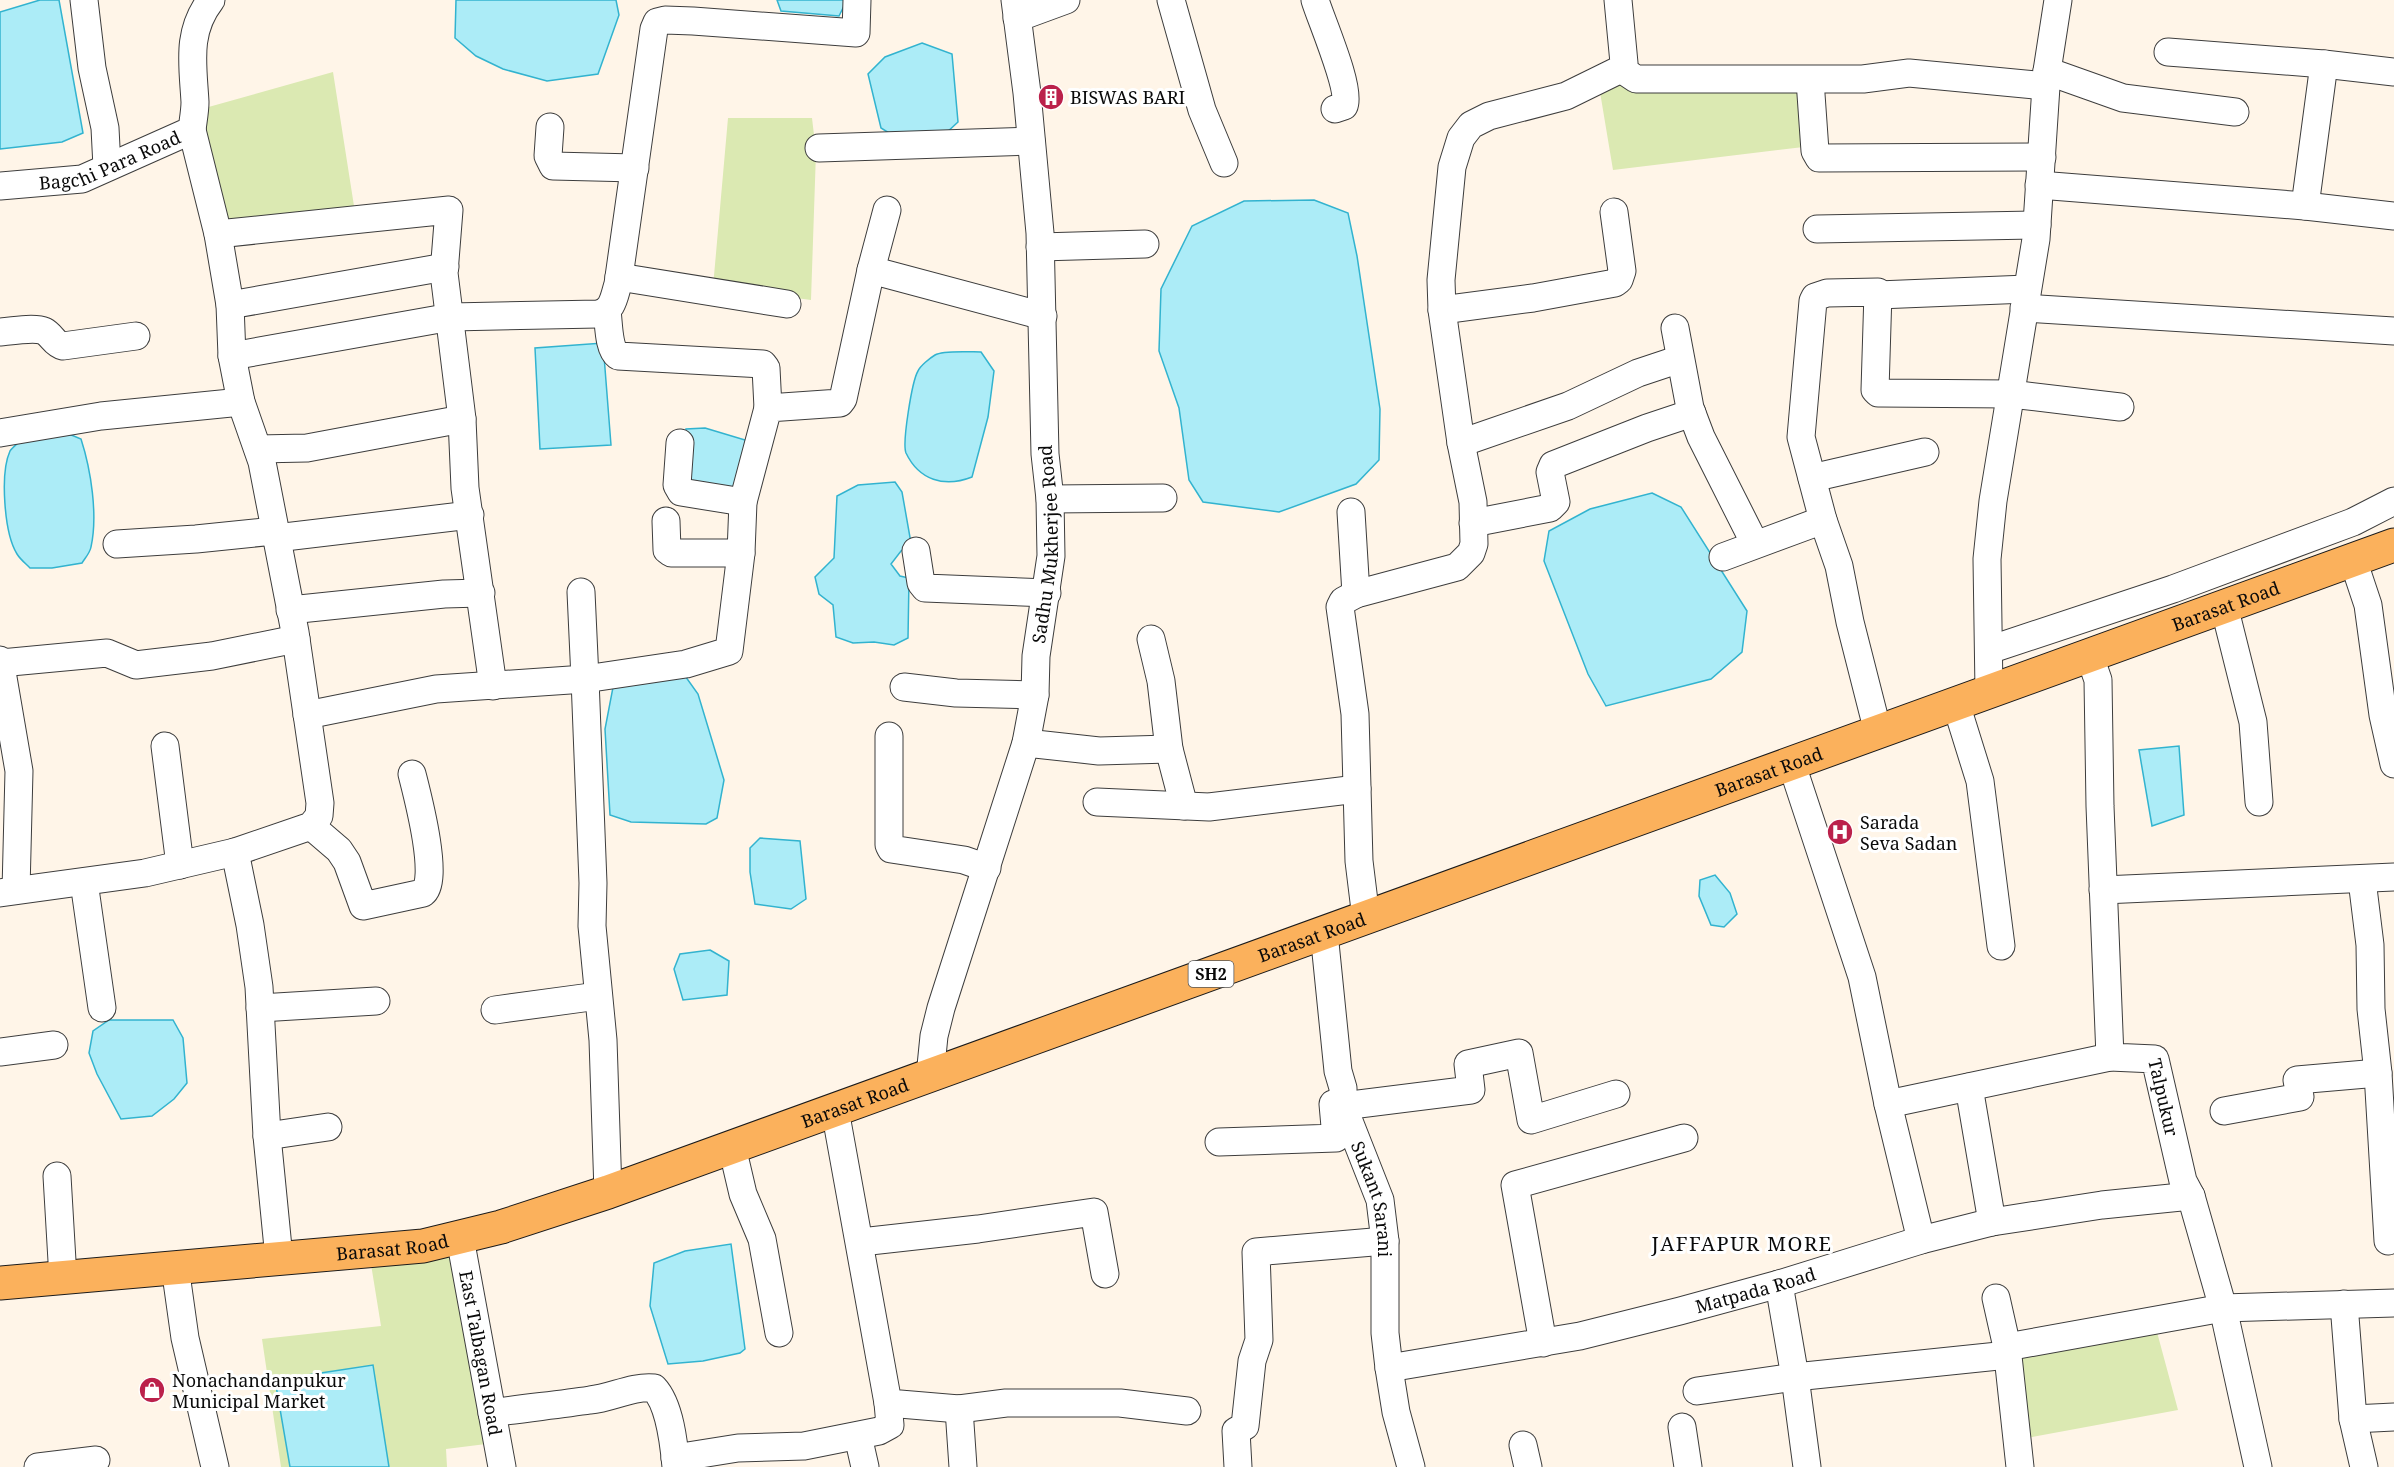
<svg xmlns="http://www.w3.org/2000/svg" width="2394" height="1467" font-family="'Noto Serif',serif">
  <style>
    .green { fill: #dbe9b2 }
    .water { fill: #acecf7; stroke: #32b3cf; stroke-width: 1.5 }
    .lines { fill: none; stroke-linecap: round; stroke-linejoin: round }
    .minor-casing { stroke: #3d3d3d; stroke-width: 29 }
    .major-casing { stroke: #1b1b1b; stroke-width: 35 }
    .minor { stroke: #fff; stroke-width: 27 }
    .major { stroke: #fbb15c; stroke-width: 33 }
    .labels { text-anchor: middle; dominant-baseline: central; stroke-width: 6; stroke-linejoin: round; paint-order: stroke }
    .shield { fill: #fff; stroke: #545454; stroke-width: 1.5 }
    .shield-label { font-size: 16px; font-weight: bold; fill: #0a0a0a }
    .poi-label { font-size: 18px; fill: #0a0a0a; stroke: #fff; text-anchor: start }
    .street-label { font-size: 18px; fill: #0a0a0a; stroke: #fff }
    .neighbourhood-label { font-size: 20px; letter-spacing: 1.5px; fill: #0a0a0a; stroke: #fff }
  </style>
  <rect width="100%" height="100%" fill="#fff5e8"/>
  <path class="green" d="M333,72L354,206L229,223L193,124L205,108Z
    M1619,74L1805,76L1812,146L1613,170L1600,92Z
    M728,118H812L816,152L811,300L713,287Z
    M459,1240L494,1443L446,1449L447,1467H281L262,1339L381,1326L370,1258Z
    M2154,1321L2178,1410L2027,1438L2012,1355Z"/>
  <path class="water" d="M40,0H59L83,133L62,142L0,149V12Z
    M456,0H616L619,15L598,74L547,81L503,69L476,56L455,38Z
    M777,0H847L839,16L781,11Z
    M922,43L952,54L958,122L945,134L897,138L881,128L868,74L885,57Z
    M1314,200L1348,213L1357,256L1380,409L1379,460L1356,484L1279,512L1203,502L1189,480L1179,408L1159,351L1161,289L1192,226L1244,201Z
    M603,343L611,445L540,449L535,348Z
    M981,352L994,371L988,417L972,477C944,488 919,480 906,453C902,443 912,381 918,371C920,366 930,358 935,355C943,350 971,352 981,352Z
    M705,428L755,443L741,489L682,485L686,429Z
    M69,434L81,439C91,470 98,515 91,547C90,553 85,558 82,563L52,568H30C25,563 20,559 17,554C4,533 0,473 10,451C12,448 17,444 20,441Z
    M895,482L902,492L911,543L901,551L891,564L900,576L909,578L908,638L894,645L874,642L853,643L836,637L833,605L819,594L815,577L834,558L837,496L858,485Z
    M1652,493L1681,507L1747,611L1742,652L1711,679L1606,706L1588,674L1544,561L1549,531L1590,509Z
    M678,666L698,694L724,780L717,818L706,824L631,822L610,815L605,729L614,682Z
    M2179,746L2184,815L2152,826L2139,750Z
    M760,838L800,841L806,899L791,909L755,904L750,872V848Z
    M1715,875L1730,893L1737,914L1724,927L1711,925L1699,896L1700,880Z
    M710,950L729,961L727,995L683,1000L674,969L680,954Z
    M109,1020H173L183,1038L187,1083L174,1099L152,1116L121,1119L97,1074L89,1053L93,1031Z
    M731,1244L745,1349L740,1353L703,1361L668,1364L650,1306L654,1263L685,1251Z
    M373,1365L389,1467H290L275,1380Z"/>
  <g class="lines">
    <g class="minor-casing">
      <g id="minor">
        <path d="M84,0L92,68L105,128L107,167"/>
        <path d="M1171,0L1202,110L1224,163"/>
        <path d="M1315,0C1321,20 1352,90 1344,106L1335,109"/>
        <path d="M1017,18L1066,0"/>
        <path d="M2168,52L2324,64L2394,72"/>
        <path d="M1621,69L1636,79H1863L1909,73L2046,86"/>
        <path d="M2047,71L2123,98L2235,112"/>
        <path d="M1810,80L1815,151L1819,158L2042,157"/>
        <path d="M550,127L548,156L553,166L635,168"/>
        <path d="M819,148L1031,141"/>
        <path d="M2039,185L2305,206L2394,216"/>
        <path id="s1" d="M0,186L82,179L192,130C193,121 195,111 195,102C193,65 186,32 211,0"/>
        <path d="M2305,206L2324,64"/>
        <path d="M1817,229L2037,225"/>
        <path d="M218,234L449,210L444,273L462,419L465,488L493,686"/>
        <path d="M1040,247L1145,244"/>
        <path d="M871,270L887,210"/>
        <path d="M619,277L787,304"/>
        <path d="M1878,295L2027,289"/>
        <path d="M230,305L445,267"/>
        <path d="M2024,308L2394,331"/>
        <path d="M1442,310L1533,298L1615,283L1619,280L1622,271L1614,212"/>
        <path d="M607,311C609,324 608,348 618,356L763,364L766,368L768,408"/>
        <path d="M1675,328L1690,408L1701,437L1755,544"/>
        <path d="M0,332C10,331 35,327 44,331C52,335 54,344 63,346L136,336"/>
        <path d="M232,356L451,317L598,314C613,311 614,297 618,284L654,29L657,22L665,20L693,21L856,33L857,0"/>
        <path d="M0,433L101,416L241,402"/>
        <path d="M680,443L677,485L681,492L743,502"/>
        <path d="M1461,443L1568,406L1638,373L1680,359"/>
        <path d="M258,449L307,448L462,419"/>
        <path d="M1812,478L1925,452"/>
        <path d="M1050,499L1163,498"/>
        <path d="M1351,512L1356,594"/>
        <path d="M666,521L667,550L671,553H741"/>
        <path d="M1473,523L1550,508L1556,502L1550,472L1553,465L1647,428L1692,413"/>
        <path d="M276,538L470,515"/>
        <path d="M117,544L196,539L274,531"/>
        <path d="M916,551L921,583L925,588L1047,593"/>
        <path d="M1723,557L1823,520"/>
        <path d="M2353,560L2368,605L2383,715L2394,764"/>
        <path d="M2224,606L2253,722L2259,802"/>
        <path d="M290,610L444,594L481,593"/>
        <path d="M1151,639L1161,681L1169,749L1184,806"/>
        <path d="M1989,650L2173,589L2353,522L2394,501"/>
        <path id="s2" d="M2089,654L2098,680L2100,806L2110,1057L2155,1059L2183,1181L2191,1196L2223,1308L2258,1467"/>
        <path d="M0,660L19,771L16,890"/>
        <path d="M0,663L107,653L136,665L144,664L212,656L296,639"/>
        <path d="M904,687L956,693L1035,695"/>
        <path d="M1989,691L1987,559L1993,501L2036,239L2047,71L2058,0"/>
        <path d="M1956,704L1980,781L2001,946"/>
        <path d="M307,715L436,689L585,679L581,592"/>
        <path d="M1878,732L1850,622L1839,566L1823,520L1801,437L1813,301L1815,297L1827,293L1878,292L1875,390L1878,393L2011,394L2120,407"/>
        <path d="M889,736V845L891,849L964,860L987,868"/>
        <path d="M1026,743L1099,751L1169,749"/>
        <path d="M165,746L180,865"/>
        <path d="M1791,762L1862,977L1888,1104L1921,1240"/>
        <path d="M1097,802L1209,807L1357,789"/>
        <path d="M311,826L339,850L347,862L363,906L423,893C440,880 417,794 412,774"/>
        <path d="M235,852L250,925L259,987L267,1136L279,1258"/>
        <path d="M2362,880L2370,945L2371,1009L2378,1073L2388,1241"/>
        <path d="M84,882L102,1008"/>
        <path d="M2103,890L2394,877"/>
        <path d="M0,893L145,873L235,852L311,826L319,816L320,803L295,632L262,462L241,402L232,356L230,305L218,234L192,130"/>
        <path d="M1366,918L1359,861L1355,714L1340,607L1343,601L1356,594L1457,567L1471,553L1474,544L1473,502L1461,443L1442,310L1441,280L1452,167L1461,138L1471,125L1489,116L1566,96L1621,69L1624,63L1618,0"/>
        <path id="s3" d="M1324,933L1338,1071L1343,1088V1106L1380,1200L1385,1241V1333L1389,1368L1396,1412L1411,1467"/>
        <path d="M260,1008L376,1001"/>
        <path d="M495,1010L598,996"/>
        <path d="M0,1052L54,1045"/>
        <path id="s4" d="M930,1076L934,1036L941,1008L1026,743L1035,695L1036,656L1051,556L1050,499L1045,454L1040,233L1027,93L1015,0"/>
        <path d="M1969,1087L1992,1222"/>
        <path d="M1888,1104L2110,1057"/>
        <path d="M1343,1106L1471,1090L1468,1064L1519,1053L1531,1120L1616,1094"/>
        <path d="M835,1110L888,1403L959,1409L1006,1403H1120L1187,1411"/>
        <path d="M2224,1111L2300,1097L2297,1080L2378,1073"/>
        <path d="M267,1136L328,1127"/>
        <path d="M1219,1142L1336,1138L1333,1104"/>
        <path d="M732,1147L743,1194L762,1239L779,1333"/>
        <path d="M57,1176L63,1278"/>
        <path d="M608,1192L603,1040L592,926L593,883L585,679L686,664L729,651L741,553L743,502L768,408L840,403L843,399L871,270L1043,316"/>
        <path id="s5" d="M460,1238L502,1467"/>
        <path d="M861,1242L978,1229L1094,1212L1105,1274"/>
        <path d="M175,1267L185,1338L215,1467"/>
        <path d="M1779,1284L1795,1377L2008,1355"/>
        <path d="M1996,1298L2007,1347L2020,1467"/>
        <path d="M2344,1304L2353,1419L2364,1467"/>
        <path d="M1543,1343L1515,1185L1684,1138"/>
        <path d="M2007,1347L2223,1308L2394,1303"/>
        <path id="s6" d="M1389,1368L1580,1336L1680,1311L1779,1284L1921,1240L1992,1222L2102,1205L2191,1196"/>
        <path d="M1697,1391L1795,1377L1807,1467"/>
        <path d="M959,1409L963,1467"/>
        <path d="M492,1413C525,1408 557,1405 590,1400C612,1398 631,1386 654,1388C670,1405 674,1444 676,1467"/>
        <path d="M2353,1419L2394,1417"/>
        <path d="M1682,1427L1688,1467"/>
        <path d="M858,1436L865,1467"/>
        <path d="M1523,1445L1528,1467"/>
        <path d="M675,1458L738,1448L804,1446L879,1431L890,1425L888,1403"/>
        <path d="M38,1467L96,1460"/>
        <path d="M1238,1467L1236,1431L1245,1426L1252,1361L1259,1340L1256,1252L1385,1241"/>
      </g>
    </g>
    <g class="major-casing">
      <g id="major">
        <path id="s7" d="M0,1283L423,1246L501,1227L608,1192L2394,545"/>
      </g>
    </g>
    <use href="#minor" class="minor"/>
    <use href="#major" class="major"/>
  </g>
  <defs>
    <g id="building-disc" transform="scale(1.35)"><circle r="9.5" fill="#bb214b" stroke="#fff"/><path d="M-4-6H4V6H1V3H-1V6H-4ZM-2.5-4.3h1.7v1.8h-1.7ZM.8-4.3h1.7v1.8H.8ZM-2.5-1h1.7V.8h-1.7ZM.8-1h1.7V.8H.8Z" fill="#fff"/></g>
    <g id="hospital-disc" transform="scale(1.35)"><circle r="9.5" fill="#bb214b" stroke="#fff"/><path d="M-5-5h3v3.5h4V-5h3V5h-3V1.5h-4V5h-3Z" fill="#fff"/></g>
    <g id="shop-disc" transform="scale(1.35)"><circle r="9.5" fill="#bb214b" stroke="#fff"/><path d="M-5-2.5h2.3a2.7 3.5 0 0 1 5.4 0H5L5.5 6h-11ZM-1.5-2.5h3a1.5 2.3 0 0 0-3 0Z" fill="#fff"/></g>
  </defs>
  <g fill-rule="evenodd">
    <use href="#building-disc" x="1051" y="97"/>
    <use href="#hospital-disc" x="1840" y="832"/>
    <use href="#shop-disc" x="152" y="1390"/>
  </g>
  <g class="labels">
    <rect class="shield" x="1188.5" y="961" width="45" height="26" rx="4.5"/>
    <g class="shield-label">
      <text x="1211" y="974">SH2</text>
    </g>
    <g class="poi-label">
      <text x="1070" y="97">BISWAS BARI</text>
      <text x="1860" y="822">Sarada<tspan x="1860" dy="21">Seva Sadan</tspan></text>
      <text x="172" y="1380">Nonachandanpukur<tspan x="172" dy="21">Municipal Market</tspan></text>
    </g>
    <g class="street-label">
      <text stroke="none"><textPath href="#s1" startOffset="114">Bagchi Para Road</textPath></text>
      <text stroke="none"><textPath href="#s4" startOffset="548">Sadhu Mukherjee Road</textPath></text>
      <text stroke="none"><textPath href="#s7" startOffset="2338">Barasat Road</textPath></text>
      <text stroke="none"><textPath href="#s7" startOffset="1852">Barasat Road</textPath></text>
      <text stroke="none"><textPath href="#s7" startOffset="1366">Barasat Road</textPath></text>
      <text stroke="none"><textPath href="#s2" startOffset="489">Talpukur</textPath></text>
      <text stroke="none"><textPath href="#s7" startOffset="880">Barasat Road</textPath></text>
      <text stroke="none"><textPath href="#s3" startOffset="273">Sukant Sarani</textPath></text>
      <text stroke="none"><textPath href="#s7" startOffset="394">Barasat Road</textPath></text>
      <text stroke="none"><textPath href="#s6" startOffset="375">Matpada Road</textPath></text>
      <text stroke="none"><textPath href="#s5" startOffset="117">East Talbagan Road</textPath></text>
    </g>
    <g class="neighbourhood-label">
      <text x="1742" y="1243">JAFFAPUR MORE</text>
    </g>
  </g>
</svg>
